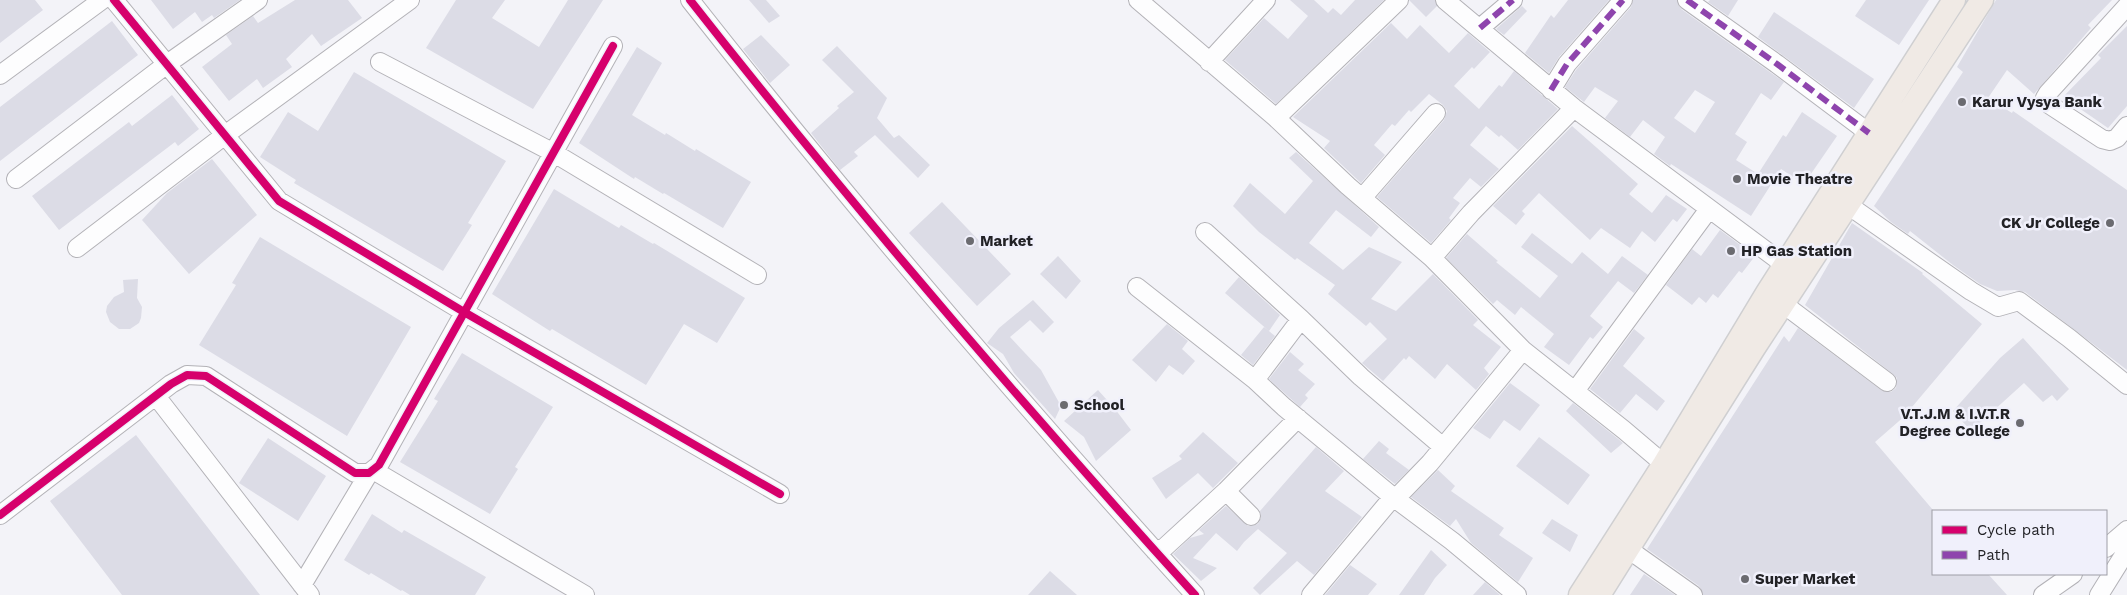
<svg xmlns="http://www.w3.org/2000/svg" width="2127" height="595" font-family="'Work Sans',sans-serif">
  <style>
    .building { fill: #dcdce6; fill-rule: evenodd }
    .lines { fill: none; stroke-linecap: round; stroke-linejoin: round }
    .minor-casing { stroke: #b3b2b7; stroke-width: 20 }
    .major-casing { stroke: #cfcfd1; stroke-width: 25 }
    .minor { stroke: #fdfdfe; stroke-width: 18 }
    .major { stroke: #f0eae5; stroke-width: 22 }
    .quiet { stroke: #8e44ad; stroke-width: 6; stroke-dasharray: 12 6; stroke-linecap: butt }
    .cycleway-casing { stroke: #f0f0fb; stroke-width: 11 }
    .cycleway { stroke: #d6006c; stroke-width: 8 }
    .poi-dot { fill: #6b6b70; stroke: #f0f0fb; stroke-width: 2 }
    .labels { text-anchor: middle; dominant-baseline: central; stroke-width: 5; stroke-linejoin: round; paint-order: stroke }
    .poi-label { font-size: 15px; font-weight: bold; fill: #222226; stroke: #f0f0fb; text-anchor: start }
  </style>
  <rect width="100%" height="100%" fill="#f3f3f8"/>
  <path class="building" d="M0,0H35L43,10L0,43Z
    M151,0H240L214,18L212,15L202,22L195,12L173,29Z
    M295,0H348L362,18L321,46L312,34L286,59L292,67L263,88L257,79L229,101L202,67L232,44L226,35L253,16L258,23Z
    M456,0H505L492,18L539,47L568,0H603L533,109L426,48Z
    M749,0H766L780,16L769,23Z
    M1290,0H1314L1328,13L1333,8L1341,15L1355,0H1384L1276,104L1225,60L1264,18L1288,39L1308,16Z
    M1409,0H1435L1437,6L1426,17Z
    M1568,0H1609L1559,57L1549,73L1525,53L1551,15L1554,18Z
    M1633,0H1677L1681,9L1784,82L1771,100L1761,93L1735,134L1747,142L1736,160L1758,174L1783,135L1786,137L1802,112L1837,136L1804,184L1781,169L1751,216L1671,164L1670,166L1654,154L1665,137L1643,120L1630,137L1605,118L1618,101L1595,87L1584,102L1565,87L1576,70L1631,7ZM1695,90L1715,102L1695,133L1674,118Z
    M1710,0H1738L1728,16L1708,2Z
    M1866,0H1929L1899,45L1855,16Z
    M1996,0H2112L2088,25L2091,28L2034,94L2007,70L1988,98L2012,113L2013,111L2127,190V370L2025,292L2015,290L1997,291L1980,284L1953,265L1910,231L1908,234L1891,222L1874,206L1963,72L1957,67Z
    M1522,6L1527,11L1504,35L1496,29Z
    M1774,12L1874,79L1854,108L1758,37Z
    M112,21L138,55L0,161V107Z
    M1391,23L1407,39L1420,25L1449,53L1468,33L1490,52L1474,69L1472,67L1454,86L1479,109L1499,85L1502,87L1514,71L1558,109L1518,150L1501,135L1499,137L1486,126L1470,145L1499,169L1481,187L1470,178L1453,198L1460,203L1449,218L1451,220L1431,243L1377,197L1444,120L1447,111L1443,105L1429,94L1411,112L1409,110L1395,126L1392,124L1374,145L1385,155L1361,183L1324,148L1330,141L1293,117Z
    M2127,26V106L2108,128L2063,97L2101,58L2098,55Z
    M761,35L790,65L770,83L743,49Z
    M837,46L887,98L877,118L894,138L899,135L930,165L918,178L875,135L854,152L858,156L840,170L811,133L839,108L837,106L854,92L822,60Z
    M637,47L662,63L632,115L665,135L666,133L695,151L696,149L751,182L723,228L664,193L663,194L635,177L634,179L579,143Z
    M354,72L506,161L468,223L472,225L443,271L294,183L296,180L260,157L288,112L318,131Z
    M172,95L199,129L178,146L175,142L59,230L32,196L129,122L132,126Z
    M1572,126L1638,184L1629,194L1652,213L1666,195L1687,209L1677,222L1673,219L1655,242L1642,231L1630,248L1601,228L1590,240L1539,193L1522,211L1525,214L1516,225L1493,206Z
    M1296,152L1379,227L1371,237L1336,210L1309,243L1343,270L1369,247L1402,262L1371,299L1396,311L1433,274L1478,320L1473,325L1501,347L1484,368L1489,374L1476,390L1447,364L1435,379L1409,356L1406,360L1404,358L1383,381L1362,363L1387,339L1370,322L1366,326L1328,294L1335,285L1297,258L1295,260L1259,232L1233,206L1250,183L1285,214L1313,181L1289,158Z
    M212,159L257,215L189,274L142,220L167,193Z
    M554,189L619,228L621,225L653,244L654,243L745,298L717,343L684,324L646,385L552,329L550,331L492,294Z
    M942,202L1011,274L977,306L909,233Z
    M1852,223L1923,273L1922,274L1982,324L1912,407L1914,408L1875,442L1933,510V574H1988L2007,595H1703L1699,586L1647,549L1784,336L1789,342L1798,328L1881,390L1891,392L1896,388L1897,378L1893,374L1805,305Z
    M1720,230L1755,256L1742,273L1739,271L1718,298L1713,294L1706,303L1699,297L1692,305L1666,285L1692,249L1701,256Z
    M1532,233L1572,264L1582,252L1608,274L1622,256L1648,275L1634,293L1618,281L1590,316L1603,327L1593,339L1590,337L1569,365L1544,347L1554,334L1521,307L1515,315L1497,300L1493,304L1446,258L1467,234L1498,261L1496,262L1540,298L1558,276L1521,247Z
    M260,237L411,327L347,436L199,345L236,285L232,283Z
    M1058,256L1081,281L1066,299L1040,274Z
    M1239,277L1280,315L1269,331L1225,293Z
    M138,279L137,298L142,307L141,318L139,323L130,329H119L110,322L106,312L107,306L114,297L124,292L123,280Z
    M1033,300L1054,322L1043,333L1030,320L1010,337L1041,370L1061,406L1055,419L1014,373L1003,354L987,343L999,328Z
    M1167,324L1188,341L1182,349L1195,361L1183,375L1169,365L1156,382L1132,360Z
    M1264,327L1275,336L1253,365L1241,355Z
    M1634,329L1645,338L1623,366L1665,401L1657,411L1636,394L1620,413L1590,389Z
    M2023,338L2069,389L2057,401L2052,395L2043,402L2024,383L1971,431L1953,411L2000,358Z
    M1290,352L1304,364L1298,370L1315,384L1305,395L1308,398L1300,407L1269,379Z
    M462,353L553,407L515,467L518,469L490,514L400,462L438,401L434,399Z
    M1510,383L1540,405L1520,431L1504,420L1490,439L1473,428Z
    M1098,390L1115,409L1131,430L1096,461L1084,437L1064,421Z
    M1573,403L1617,438L1623,443L1611,453L1566,411Z
    M1203,432L1238,463L1213,488L1198,473L1166,499L1152,478L1182,459L1179,456Z
    M136,435L260,595H122L50,501Z
    M1539,437L1590,475L1568,505L1516,466Z
    M268,438L326,476L298,521L239,483Z
    M1379,441L1389,449L1386,453L1409,470L1395,484L1363,459Z
    M1316,447L1344,471L1325,491L1362,517L1314,575L1297,561L1260,595L1253,588L1287,553L1258,529L1244,542L1237,551L1216,533L1193,558L1217,568L1201,581L1173,554L1190,538L1204,534L1199,530L1226,506L1248,526L1258,524L1261,518L1260,511Z
    M1438,470L1455,486L1451,491L1504,528L1499,535L1533,558L1518,582L1471,543L1456,519L1450,526L1411,497Z
    M372,514L402,533L404,530L486,577L475,595H410L402,590L401,591L371,573L369,575L344,560Z
    M1552,519L1578,535L1570,552L1542,533Z
    M1431,550L1447,565L1435,578L1424,595H1399Z
    M1350,565L1377,584L1368,595H1325Z
    M1050,571L1077,595H1028Z
    M1644,574L1675,595H1630Z
    M1485,582L1500,595H1473Z"/>
  <g class="lines">
    <g class="minor-casing">
      <path id="minor" d="M114,0L279,201L464,312L780,494
        M690,0C851,205 1020,402 1195,595
        M1138,0L1276,118L1348,186L1432,258L1523,350
        M1445,0L1574,108L1785,265
        M1687,0L1777,64L1869,133
        M2127,6L2048,93L2045,98L2050,105L2102,139L2110,141L2117,138L2127,126
        M1480,28L1513,0
        M380,62L554,153L757,275
        M1209,62L1266,0
        M0,75L102,0
        M1551,90L1567,64L1623,0
        M1276,118L1399,0
        M16,179L167,64L258,0
        M1363,197L1436,113
        M1848,205L1971,291L1998,307L2019,301L2069,338L2127,385
        M1205,232L1301,319
        M77,248L225,135L410,0
        M1432,258L1471,213L1574,108
        M1137,287L1255,380
        M1774,297L1887,382
        M1575,391L1709,209
        M156,396L310,595
        M1443,447L1361,377L1301,319L1255,380L1284,407L1393,497L1452,541L1517,595
        M373,470L585,595
        M1226,491L1251,516
        M0,515L171,384L187,375L206,376L355,473H369L379,465L613,46
        M2106,548L2127,530
        M1628,549L1693,595
        M1155,551L1165,547L1226,491L1298,418
        M302,585L369,473
        M1311,595L1393,497L1398,496L1430,463L1523,350L1624,430L1664,464
        M2043,595L2073,574
        M2099,595L2127,550"/>
    </g>
    <g class="major-casing">
      <path id="major" d="M1580,595L1664,464L1767,293L1954,0
        M1599,595L1754,348L1982,0"/>
    </g>
    <use href="#minor" class="minor"/>
    <use href="#major" class="major"/>
    <path class="quiet" d="M1687,0L1777,64L1869,133
      M1480,28L1513,0
      M1551,90L1567,64L1623,0"/>
    <g class="cycleway-casing">
      <path id="cycleway" d="M114,0L279,201L464,312L780,494
        M690,0C851,205 1020,402 1195,595
        M0,515L171,384L187,375L206,376L355,473H369L379,465L613,46"/>
    </g>
    <use href="#cycleway" class="cycleway"/>
  </g>
  <g class="poi-dot">
    <circle cx="1962" cy="102" r="5"/>
    <circle cx="1737" cy="179" r="5"/>
    <circle cx="2110" cy="223" r="5"/>
    <circle cx="970" cy="241" r="5"/>
    <circle cx="1731" cy="251" r="5"/>
    <circle cx="1064" cy="405" r="5"/>
    <circle cx="2020" cy="423" r="5"/>
    <circle cx="1745" cy="579" r="5"/>
  </g>
  <g class="labels">
    <g class="poi-label">
      <text x="1972" y="102">Karur Vysya Bank</text>
      <text x="1747" y="179">Movie Theatre</text>
      <text x="2100" y="223" text-anchor="end">CK Jr College</text>
      <text x="980" y="241">Market</text>
      <text x="1741" y="251">HP Gas Station</text>
      <text x="1074" y="405">School</text>
      <text x="2010" y="414" text-anchor="end">V.T.J.M &amp; I.V.T.R<tspan x="2010" dy="17">Degree College</tspan></text>
      <text x="1755" y="579">Super Market</text>
    </g>
  </g>
  <rect x="1932" y="510" width="175" height="65" fill="#f0f0fb" stroke="#9e9ea6"/>
  <rect x="1942" y="526" width="25" height="8" fill="#d6006c" stroke="#9e9ea6"/>
  <text x="1977" y="535" font-size="15" fill="#222226">Cycle path</text>
  <rect x="1942" y="551" width="25" height="8" fill="#8e44ad" stroke="#9e9ea6"/>
  <text x="1977" y="560" font-size="15" fill="#222226">Path</text>
</svg>
